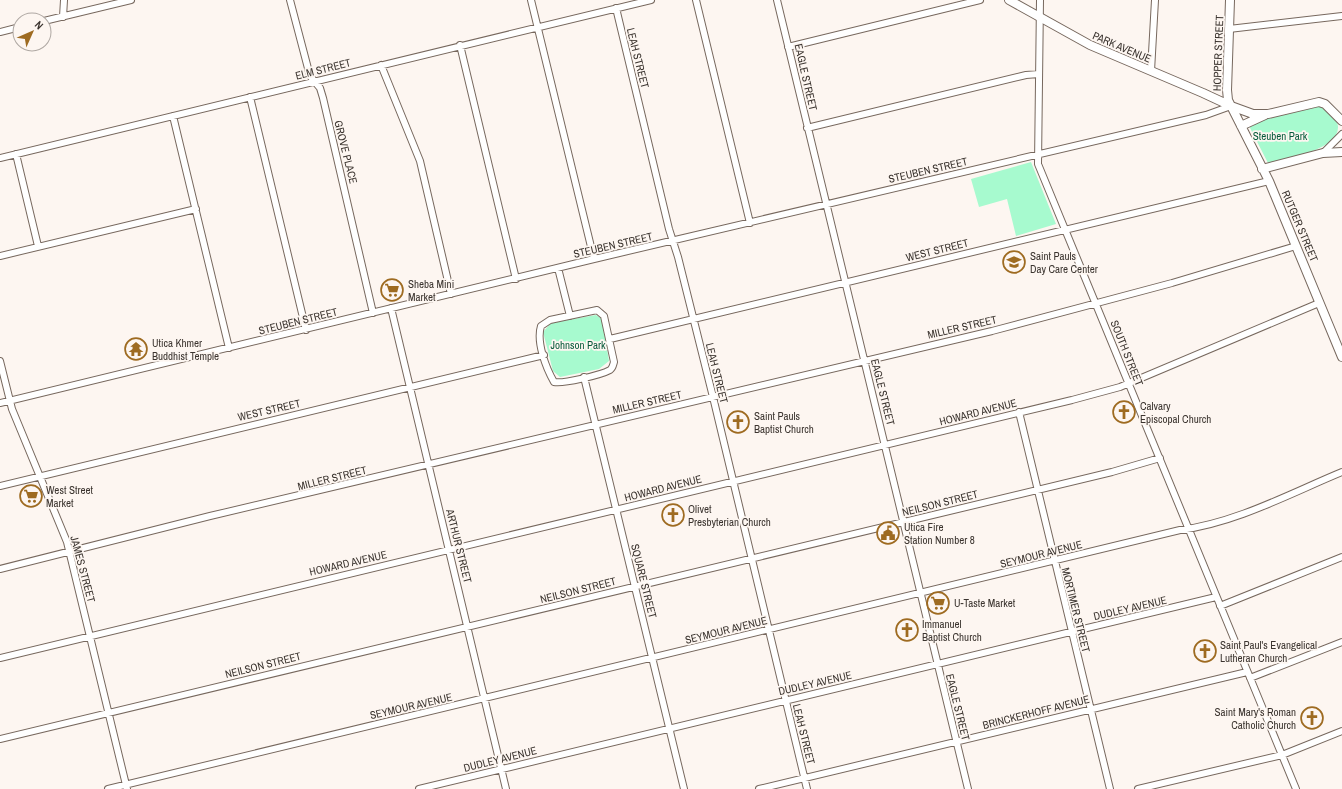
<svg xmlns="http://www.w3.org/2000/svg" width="1342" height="789" font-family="'Archivo Narrow',sans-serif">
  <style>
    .green { fill: #a7facf }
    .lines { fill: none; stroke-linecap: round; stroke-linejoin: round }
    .minor-casing { stroke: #77685e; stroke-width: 8 }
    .tertiary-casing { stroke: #77685e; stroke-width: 10 }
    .minor { stroke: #fff; stroke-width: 6 }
    .tertiary { stroke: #fff; stroke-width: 8 }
    .labels { text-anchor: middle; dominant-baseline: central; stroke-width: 3.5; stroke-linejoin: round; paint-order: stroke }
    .street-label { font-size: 11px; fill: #3b342f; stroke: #fdf6f1 }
    .park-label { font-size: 11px; fill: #085b3c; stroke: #fdf6f1 }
    .poi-label { font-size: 11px; fill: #3b342f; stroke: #fdf6f1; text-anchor: start }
  </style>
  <rect width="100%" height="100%" fill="#fdf6f1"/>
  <path class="green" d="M1320,105C1328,109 1337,118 1338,126C1340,150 1285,159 1268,163L1249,126L1262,119Z
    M1031,162L1056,224L1016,236L1007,199L979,207L971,179Z
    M596,315L602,319L609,361L599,369L560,377L553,371L543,332L551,323Z"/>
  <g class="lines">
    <g class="minor-casing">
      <path id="minor" d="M290,0L310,76L320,88L323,98L373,313
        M531,0L594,259
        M696,0L750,223
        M777,0L968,789
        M1040,0L1038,164L1296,789
        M616,8L669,229L678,257L713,397L807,789
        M63,17L64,0
        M44,21L131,0
        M1229,29L1342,16
        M0,32L20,27
        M460,45L516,279
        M788,47L980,0
        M381,65L420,161L451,294
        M1151,71L1155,0
        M250,97L306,330
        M173,116L229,348
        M807,128L1026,75L1039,74
        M1323,153L1342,134
        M16,154L38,246
        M0,158L651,0
        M0,256L196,209
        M558,268L570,316
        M391,308L506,789
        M597,310L604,316L614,362C613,365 613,368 610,370C601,375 563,384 554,382C546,368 536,342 541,326L550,320Z
        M610,339L1269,181
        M0,361L12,409L67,542L127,789
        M584,377L684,789
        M0,403L594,259L1206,115L1231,106
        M1019,412L1110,789
        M0,486L544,355
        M0,569L210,516L992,331L1172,283L1296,246
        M1220,606L1342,557
        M0,658L1072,400L1120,387L1319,303
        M1250,678L1342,642
        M0,739L1112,472L1160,458
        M108,789L1180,530C1236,523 1291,493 1342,472
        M419,789L1216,597
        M759,789L1247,672
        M1138,789L1282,755L1342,731"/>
    </g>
    <g class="tertiary-casing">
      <path id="tertiary" d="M1009,0L1090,45L1203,93L1231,106L1253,114H1268L1319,102L1325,104L1342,121
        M1230,0L1227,90L1228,100L1269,181L1342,357
        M1241,126L1265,115
        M1262,169L1323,153L1342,152"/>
    </g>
    <use href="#minor" class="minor"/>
    <use href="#tertiary" class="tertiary"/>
  </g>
  <defs>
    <g id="school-ring" transform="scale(1.15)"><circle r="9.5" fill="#fdf6f1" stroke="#9e6b21" stroke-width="1.5"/><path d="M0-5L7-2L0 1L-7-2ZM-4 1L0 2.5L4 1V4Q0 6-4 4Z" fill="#9e6b21"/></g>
    <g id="supermarket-ring" transform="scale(1.15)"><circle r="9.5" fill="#fdf6f1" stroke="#9e6b21" stroke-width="1.5"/><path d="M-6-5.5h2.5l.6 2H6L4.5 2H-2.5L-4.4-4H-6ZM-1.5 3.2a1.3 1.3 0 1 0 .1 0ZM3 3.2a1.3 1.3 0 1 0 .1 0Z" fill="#9e6b21"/></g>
    <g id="temple-ring" transform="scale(1.15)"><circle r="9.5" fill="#fdf6f1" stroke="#9e6b21" stroke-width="1.5"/><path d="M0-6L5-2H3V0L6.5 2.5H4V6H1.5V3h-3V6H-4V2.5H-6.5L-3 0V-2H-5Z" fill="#9e6b21"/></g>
    <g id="church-ring" transform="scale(1.15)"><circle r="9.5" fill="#fdf6f1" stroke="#9e6b21" stroke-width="1.5"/><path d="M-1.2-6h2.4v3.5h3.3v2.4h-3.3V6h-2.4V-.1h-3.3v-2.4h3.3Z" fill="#9e6b21"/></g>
    <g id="civic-ring" transform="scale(1.15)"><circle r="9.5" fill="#fdf6f1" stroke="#9e6b21" stroke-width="1.5"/><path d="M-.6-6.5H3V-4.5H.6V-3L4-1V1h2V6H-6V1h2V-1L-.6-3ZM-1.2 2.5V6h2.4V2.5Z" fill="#9e6b21"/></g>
  </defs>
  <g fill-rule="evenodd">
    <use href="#school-ring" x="1014" y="262"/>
    <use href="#supermarket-ring" x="392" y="290"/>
    <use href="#temple-ring" x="136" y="349"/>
    <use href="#church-ring" x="1124" y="412"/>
    <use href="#church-ring" x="738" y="422"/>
    <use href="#supermarket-ring" x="31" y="496"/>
    <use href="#church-ring" x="673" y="515"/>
    <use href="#civic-ring" x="888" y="533"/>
    <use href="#supermarket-ring" x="938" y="603"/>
    <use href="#church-ring" x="907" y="630"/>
    <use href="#church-ring" x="1205" y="651"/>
    <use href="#church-ring" x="1312" y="718"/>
  </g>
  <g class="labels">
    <g class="street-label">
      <text transform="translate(1122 47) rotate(23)">PARK AVENUE</text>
      <text transform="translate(1218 53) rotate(-88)">HOPPER STREET</text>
      <text transform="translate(638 58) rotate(76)">LEAH STREET</text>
      <text transform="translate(323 69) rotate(-14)">ELM STREET</text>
      <text transform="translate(806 77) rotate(77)">EAGLE STREET</text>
      <text transform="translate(346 152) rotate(76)">GROVE PLACE</text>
      <text transform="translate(928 170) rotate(-13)">STEUBEN STREET</text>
      <text transform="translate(1300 226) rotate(67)">RUTGER STREET</text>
      <text transform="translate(613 245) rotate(-13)">STEUBEN STREET</text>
      <text transform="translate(937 250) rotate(-14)">WEST STREET</text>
      <text transform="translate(298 321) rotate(-14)">STEUBEN STREET</text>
      <text transform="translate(962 327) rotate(-13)">MILLER STREET</text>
      <text transform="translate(1127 353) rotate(68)">SOUTH STREET</text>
      <text transform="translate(717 373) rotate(76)">LEAH STREET</text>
      <text transform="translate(883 392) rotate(76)">EAGLE STREET</text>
      <text transform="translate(647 402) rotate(-13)">MILLER STREET</text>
      <text transform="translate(269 410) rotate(-13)">WEST STREET</text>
      <text transform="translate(978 412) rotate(-14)">HOWARD AVENUE</text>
      <text transform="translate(332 478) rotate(-14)">MILLER STREET</text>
      <text transform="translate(663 488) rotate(-14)">HOWARD AVENUE</text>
      <text transform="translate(940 503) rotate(-14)">NEILSON STREET</text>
      <text transform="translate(459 546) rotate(76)">ARTHUR STREET</text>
      <text transform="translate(1041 554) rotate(-14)">SEYMOUR AVENUE</text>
      <text transform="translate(348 563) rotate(-13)">HOWARD AVENUE</text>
      <text transform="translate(83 569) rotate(75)">JAMES STREET</text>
      <text transform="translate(644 581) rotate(76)">SQUARE STREET</text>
      <text transform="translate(578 590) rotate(-14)">NEILSON STREET</text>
      <text transform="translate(1130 608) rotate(-13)">DUDLEY AVENUE</text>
      <text transform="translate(1076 610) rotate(76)">MORTIMER STREET</text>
      <text transform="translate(726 630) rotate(-14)">SEYMOUR AVENUE</text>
      <text transform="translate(263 665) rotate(-14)">NEILSON STREET</text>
      <text transform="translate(815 683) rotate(-13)">DUDLEY AVENUE</text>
      <text transform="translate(411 706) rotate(-13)">SEYMOUR AVENUE</text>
      <text transform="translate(958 707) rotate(76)">EAGLE STREET</text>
      <text transform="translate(1036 712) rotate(-14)">BRINCKERHOFF AVENUE</text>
      <text transform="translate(804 734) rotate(76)">LEAH STREET</text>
      <text transform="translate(500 759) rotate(-14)">DUDLEY AVENUE</text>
    </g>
    <g class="park-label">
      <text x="1280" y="136">Steuben Park</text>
      <text x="578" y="345">Johnson Park</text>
    </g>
    <g class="poi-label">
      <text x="1030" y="256">Saint Pauls<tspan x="1030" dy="13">Day Care Center</tspan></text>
      <text x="408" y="284">Sheba Mini<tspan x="408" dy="13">Market</tspan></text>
      <text x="152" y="343">Utica Khmer<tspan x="152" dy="13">Buddhist Temple</tspan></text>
      <text x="1140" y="406">Calvary<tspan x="1140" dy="13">Episcopal Church</tspan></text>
      <text x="754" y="416">Saint Pauls<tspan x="754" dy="13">Baptist Church</tspan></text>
      <text x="46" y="490">West Street<tspan x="46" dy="13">Market</tspan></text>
      <text x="688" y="509">Olivet<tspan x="688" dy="13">Presbyterian Church</tspan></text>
      <text x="904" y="527">Utica Fire<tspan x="904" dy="13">Station Number 8</tspan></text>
      <text x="954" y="603">U-Taste Market</text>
      <text x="922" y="624">Immanuel<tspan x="922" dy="13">Baptist Church</tspan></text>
      <text x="1220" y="645">Saint Paul's Evangelical<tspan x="1220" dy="13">Lutheran Church</tspan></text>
      <text x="1296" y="712" text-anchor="end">Saint Mary's Roman<tspan x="1296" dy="13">Catholic Church</tspan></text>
    </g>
  </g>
  <g transform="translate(32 32) rotate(45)"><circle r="19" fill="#fdf6f1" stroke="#afa8a3"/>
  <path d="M0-3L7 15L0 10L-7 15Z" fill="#9e6b21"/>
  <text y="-6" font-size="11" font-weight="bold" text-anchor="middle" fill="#3b342f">N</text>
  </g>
</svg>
